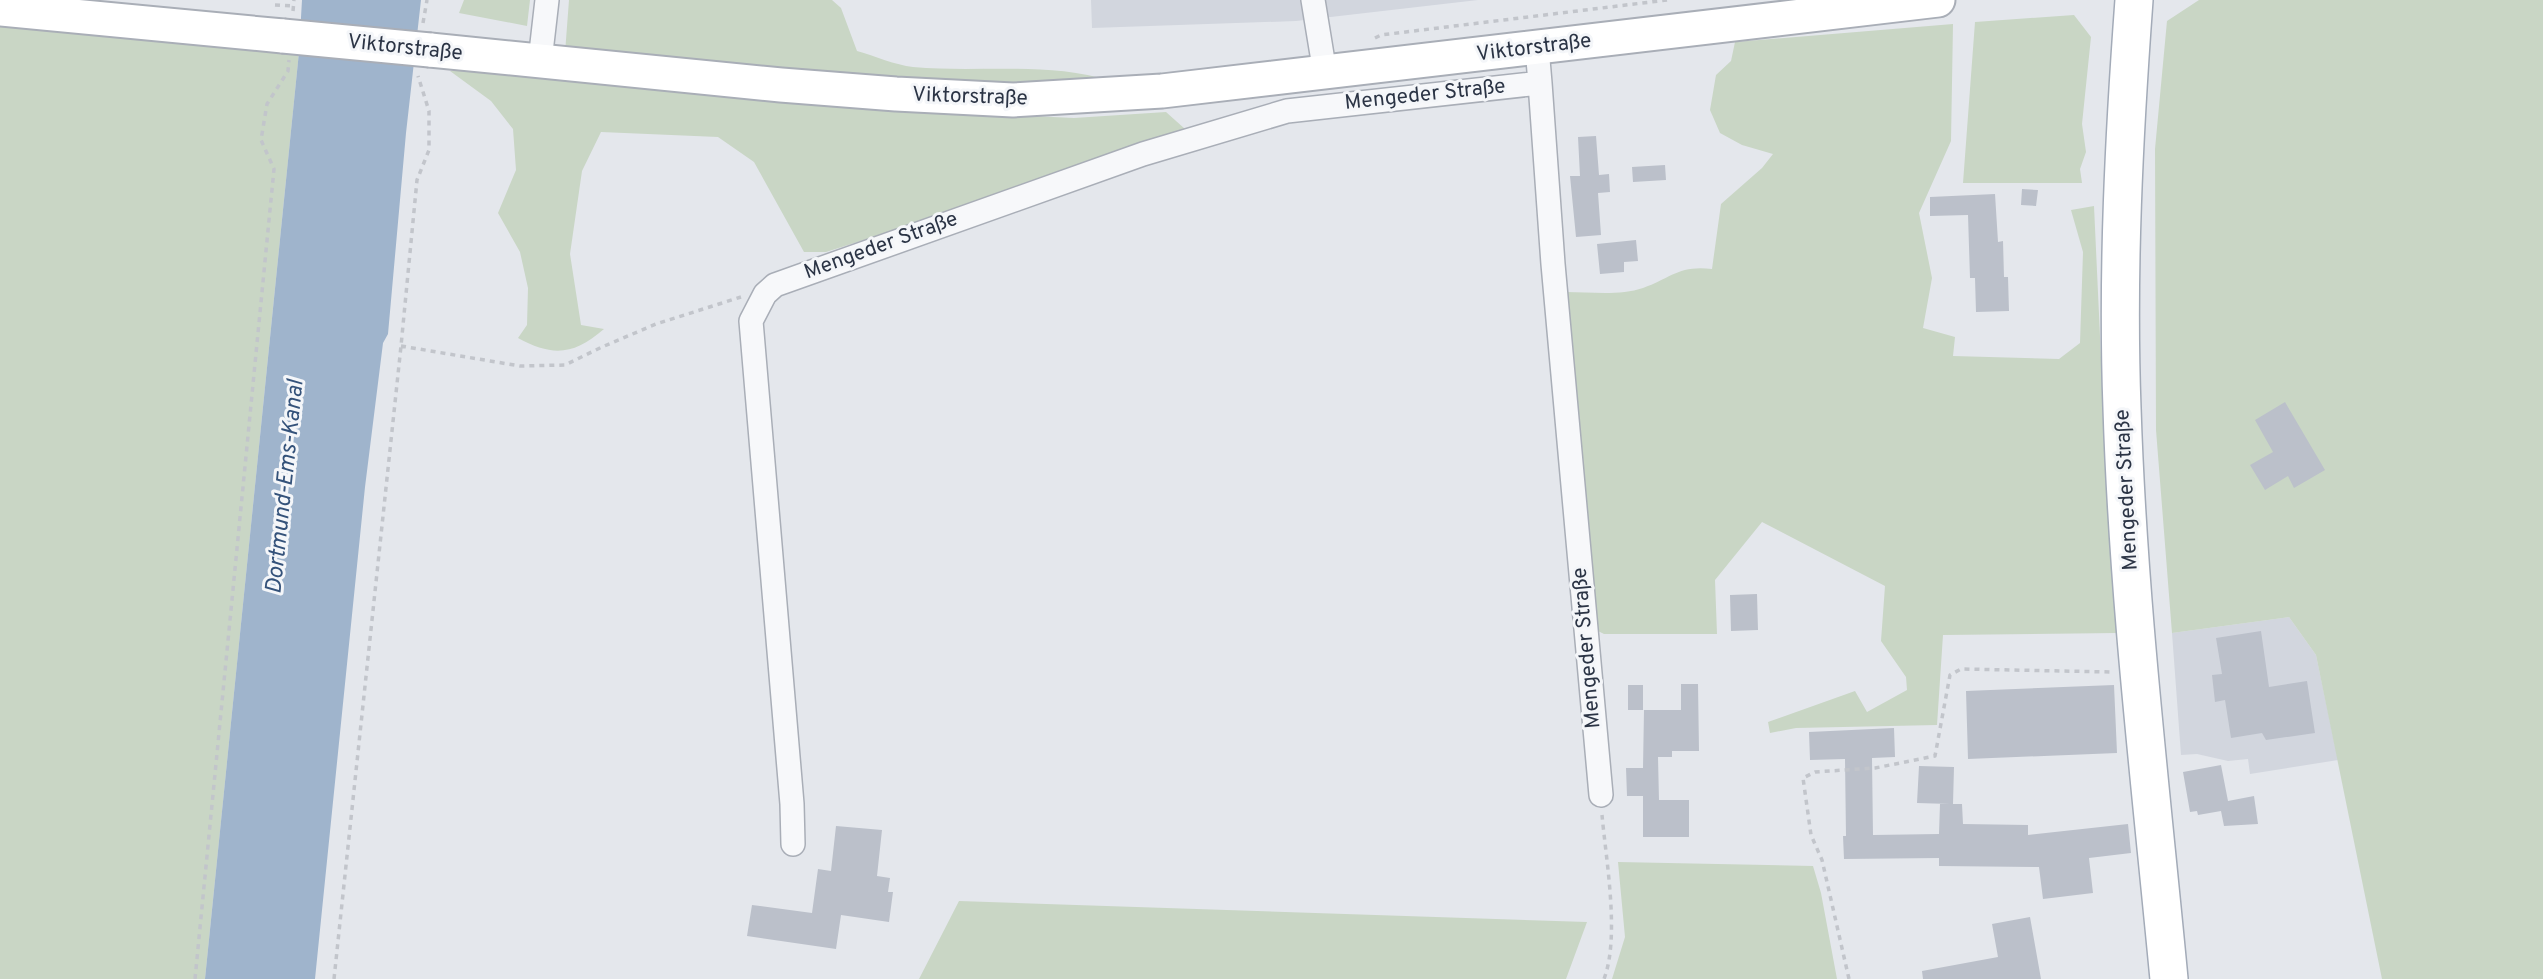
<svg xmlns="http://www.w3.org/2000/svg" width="2543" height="979" font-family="Overpass,sans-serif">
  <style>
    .built { fill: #d2d6de }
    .green { fill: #c9d6c5 }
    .water { fill: #9fb4cc }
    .building { fill: #bbc0ca }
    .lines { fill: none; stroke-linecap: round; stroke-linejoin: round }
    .street-casing { stroke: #a9aeb7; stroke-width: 26 }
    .secondary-casing { stroke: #a9aeb7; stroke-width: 37 }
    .primary-casing { stroke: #a3abb8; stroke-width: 40 }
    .path { stroke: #c2c5cb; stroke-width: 3.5; stroke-dasharray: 5 5; stroke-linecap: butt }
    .street { stroke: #f7f8fa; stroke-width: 23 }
    .secondary { stroke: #fff; stroke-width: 33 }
    .primary { stroke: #fff; stroke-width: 37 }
    .secondary-bridge-casing { stroke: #a9aeb7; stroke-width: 37; stroke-linecap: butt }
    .secondary-bridge { stroke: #fff; stroke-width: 33 }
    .labels { text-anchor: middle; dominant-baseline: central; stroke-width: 6; stroke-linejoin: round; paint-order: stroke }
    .street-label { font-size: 21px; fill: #2b3445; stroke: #f4f6f9 }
    .water-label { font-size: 23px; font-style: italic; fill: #34527a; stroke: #f4f6f9 }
  </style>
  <rect width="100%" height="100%" fill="#e4e7ec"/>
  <path class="built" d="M1091,0H1478L1296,21L1092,28Z
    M2289,617L2316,655L2338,760L2250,774L2248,759L2228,761L2197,754L2181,755L2172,633Z"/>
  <path class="green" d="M464,0H530L527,26L459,13Z
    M569,0H832L841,8L857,51C875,56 895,65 913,67C979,73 1047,61 1111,81L1015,92L565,53Z
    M2199,0H2543V979H2382L2316,655L2289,617L2172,633L2156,430L2155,149L2167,21Z
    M2074,15L2091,37L2082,124L2086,152L2080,169L2082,183H1963L1975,22Z
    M0,21L299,52L205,979H0Z
    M1953,24L1951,141L1919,213L1932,278L1923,328L1955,337L1953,356L2059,359L2080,343L2083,252L2071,210L2094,206L2110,553L2117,633L1943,635L1937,725L1796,728L1770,733L1768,722L1855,691L1867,712L1907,690L1906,677L1881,641L1885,586L1762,522L1715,580L1717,634H1604L1596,630L1566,292C1590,292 1620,296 1643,288C1671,278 1679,265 1712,269L1721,204L1762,168L1773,154L1742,145L1720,133L1710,110L1716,75L1731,61L1735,42Z
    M450,71H478L942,112L1074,118L1166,112L1185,129L1005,195L826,252H804L754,162L718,137L601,132L582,171L570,254L581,325L604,329C574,355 553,357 518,338L527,325L528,288L520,252L498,213L516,170L513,129L491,101Z
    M1618,862L1813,866L1821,893L1837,979H1612L1625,937Z
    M959,901L1587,922L1566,979H919Z"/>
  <path class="water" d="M302,0H421L406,133L388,334L383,343L365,487L315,979H205L299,52Z"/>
  <path class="building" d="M1596,136L1599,175L1609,174L1610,192L1598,193L1601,235L1576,237L1570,176H1580L1578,137Z
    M1665,165L1666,180L1633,182L1632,167Z
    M2022,189L2038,190L2036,206L2021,205Z
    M1995,194L1998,242L2003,241L2004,277H2008L2009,311L1976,312L1975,278H1970L1968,215L1930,216V197Z
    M1636,240L1638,261L1624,262V272L1600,274L1597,244Z
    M2285,402L2325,470L2294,488L2288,476L2265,490L2250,465L2273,452L2255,420Z
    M1757,594L1758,630L1731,631L1730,595Z
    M2261,631L2269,687L2307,681L2315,733L2266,740L2262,733L2231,738L2225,700L2215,702L2212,675L2222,674L2216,638Z
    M1681,684H1698L1699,751H1672V757H1658L1659,800H1689V837H1643V796H1627L1626,768H1643L1644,710H1681Z
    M1628,685H1643V710H1628Z
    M2114,685L2117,753L1968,759L1966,691Z
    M1894,728L1895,757L1872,758L1873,835L1939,834L1940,804H1950L1917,803L1919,766L1954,767L1953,804H1962L1963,824L2028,825V835L2128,824L2131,853L2089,858L2093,893L2043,899L2039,867L1939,866V858L1844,859L1843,836H1846L1845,759L1810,760L1809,732Z
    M2221,765L2228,801L2254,796L2258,824L2224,826L2221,811L2198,815L2197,811L2190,812L2183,772Z
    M836,826L882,830L877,876L890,878L888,892H893L889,922L841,915L836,949L747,936L752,905L812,913L818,869L831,871Z
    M2030,917L2041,979H1923L1922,971L1998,957L1992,924Z"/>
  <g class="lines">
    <g class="street-casing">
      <path id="street" d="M1313,0L1325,73
        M540,61L547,0
        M1540,83L1553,264L1601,795
        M793,844L792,804L751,321L765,294L775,285L1143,154L1287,111L1540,83L1537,48"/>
    </g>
    <g class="secondary-casing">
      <path id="secondary" d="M0,9L283,36
        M430,50L781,85L896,94L1013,100L1162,91L1938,0"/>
    </g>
    <g class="primary-casing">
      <path id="primary" d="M2134,0C2124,136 2117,272 2122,408C2128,599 2151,789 2169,979"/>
    </g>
    <path class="path" d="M275,5L293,6
      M293,11L294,0
      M423,23L427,0
      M1375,38L1381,35L1667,0
      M401,346L520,366L565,365L602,347L656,324L741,297
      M1602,815C1606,860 1620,937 1604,979
      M195,979L274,169L261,140L267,104L288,71L289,60
      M334,979L401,346L417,180L429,150V111L418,76
      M1849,979L1822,860L1811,835L1803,778L1815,772L1875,768L1935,756L1950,675L1961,669L2111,672"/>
    <use href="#street" class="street"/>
    <use href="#secondary" class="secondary"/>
    <use href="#primary" class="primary"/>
    <g class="secondary-bridge-casing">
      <path id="secondary-bridge" d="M283,36L430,50"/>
    </g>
    <use href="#secondary-bridge" class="secondary-bridge"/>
  </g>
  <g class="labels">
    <g class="street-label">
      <text transform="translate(405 48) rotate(6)">Viktorstraße</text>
      <text transform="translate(1534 48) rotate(-7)">Viktorstraße</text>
      <text transform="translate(1425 95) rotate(-6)">Mengeder Straße</text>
      <text transform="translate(970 97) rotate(2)">Viktorstraße</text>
      <text transform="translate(881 246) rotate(-20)">Mengeder Straße</text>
      <text transform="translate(2127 490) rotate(-93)">Mengeder Straße</text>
      <text transform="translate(1587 648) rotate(-95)">Mengeder Straße</text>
    </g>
    <g class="water-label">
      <text transform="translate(286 487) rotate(-84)">Dortmund-Ems-Kanal</text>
    </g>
  </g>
</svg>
